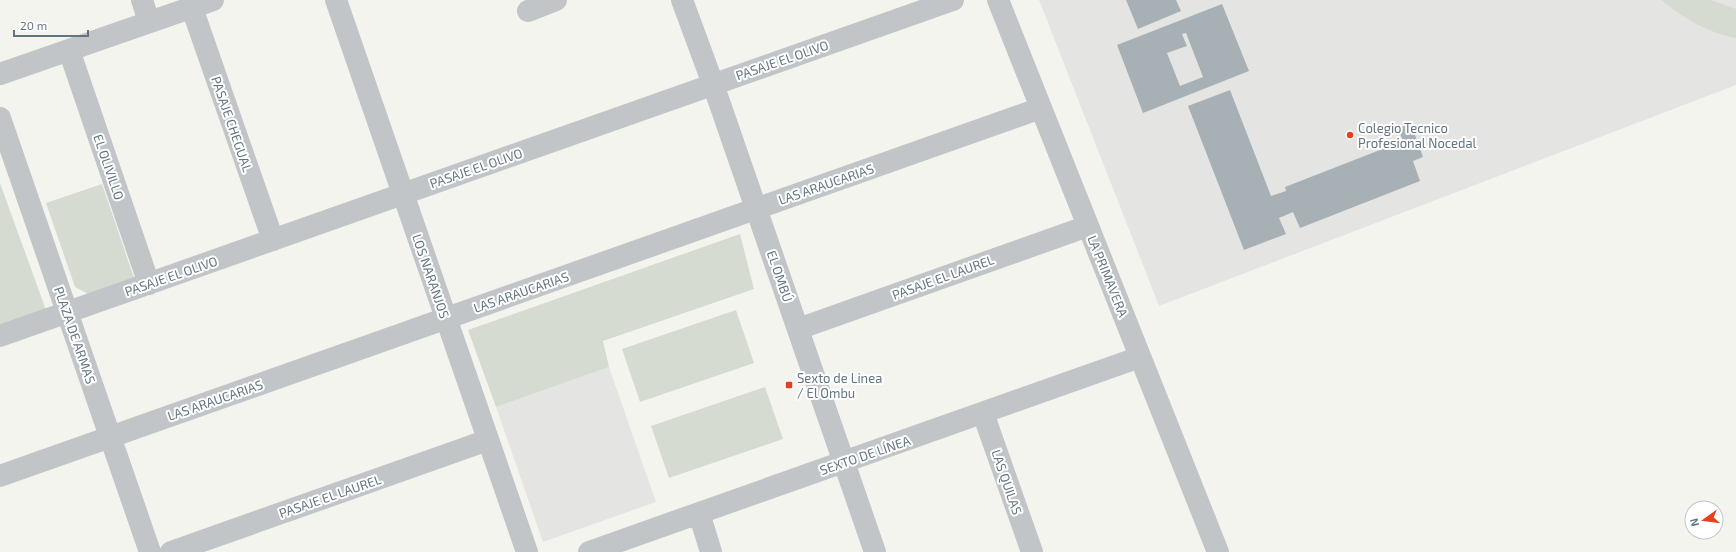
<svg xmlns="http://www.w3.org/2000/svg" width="1736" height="552" font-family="'Exo 2',sans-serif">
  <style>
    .built { fill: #e4e5e3 }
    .green { fill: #d5dbd0 }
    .building { fill: #a7b0b4; fill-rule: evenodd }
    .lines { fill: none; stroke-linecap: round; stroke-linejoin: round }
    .minor { stroke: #c1c5c8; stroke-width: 22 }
    .poi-dot { fill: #e6401d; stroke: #fff; stroke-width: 1.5 }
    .labels { text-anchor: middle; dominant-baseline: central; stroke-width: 4; stroke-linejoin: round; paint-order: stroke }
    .street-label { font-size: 13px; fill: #627581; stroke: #fff }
    .poi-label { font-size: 13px; fill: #627581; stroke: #fff; text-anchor: start }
  </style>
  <rect width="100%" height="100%" fill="#f4f4ef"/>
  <path class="built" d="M1039,0H1736V85L1159,306Z
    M609,367L656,502L543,542L496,407Z"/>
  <path class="green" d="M1661,0H1711L1736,9V38C1708,33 1683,18 1661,0Z
    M0,183L46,310L0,325Z
    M102,184L134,278L88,294L75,287L46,203Z
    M740,234L754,289L603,341L609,367L496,407L468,330Z
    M736,310L754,363L640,402L622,349Z
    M765,387L783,439L669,478L651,426Z"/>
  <path class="building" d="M1126,0H1176L1181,11L1138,29Z
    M1222,4L1249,71L1143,113L1117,45ZM1186,33L1203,77L1180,86L1167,53L1187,46L1182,34Z
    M1230,90L1271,196L1286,191L1285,187L1403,141L1398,128L1411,124L1423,157L1413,161L1420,181L1300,228L1293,212L1279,218L1286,234L1244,250L1188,106Z"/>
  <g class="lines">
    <path class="minor" d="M142,0L149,22
      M336,0L527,552
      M682,0L713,84L875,552
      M998,0L1218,552
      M192,8L273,240
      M528,11L556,0
      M69,50L149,284
      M0,74L213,0
      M0,118L150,552
      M798,329L1088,226
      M0,336L953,0
      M983,413L1032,552
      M0,476L1041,108
      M699,513L711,552
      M171,552L488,440
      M589,552L1140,357"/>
  </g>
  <g class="poi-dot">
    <circle cx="1350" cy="135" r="4"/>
    <rect x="785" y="381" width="8" height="8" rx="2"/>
  </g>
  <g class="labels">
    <g class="street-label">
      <text transform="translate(782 60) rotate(-19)">PASAJE EL OLIVO</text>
      <text transform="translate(232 124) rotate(71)">PASAJE CHEGUAL</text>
      <text transform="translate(109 167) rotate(71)">EL OLIVILLO</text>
      <text transform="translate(476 168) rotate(-19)">PASAJE EL OLIVO</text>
      <text transform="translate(826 184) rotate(-19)">LAS ARAUCARIAS</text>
      <text transform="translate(171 276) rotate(-19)">PASAJE EL OLIVO</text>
      <text transform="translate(431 276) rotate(71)">LOS NARANJOS</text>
      <text transform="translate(780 276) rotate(71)">EL OMBÚ</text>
      <text transform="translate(1108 276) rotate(68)">LA PRIMAVERA</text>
      <text transform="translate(943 277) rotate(-20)">PASAJE EL LAUREL</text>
      <text transform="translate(521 292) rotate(-19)">LAS ARAUCARIAS</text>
      <text transform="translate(75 335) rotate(71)">PLAZA DE ARMAS</text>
      <text transform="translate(215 400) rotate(-19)">LAS ARAUCARIAS</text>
      <text transform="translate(865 455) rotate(-19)">SEXTO DE LÍNEA</text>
      <text transform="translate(1007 482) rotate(71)">LAS QUILAS</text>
      <text transform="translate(330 496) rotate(-19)">PASAJE EL LAUREL</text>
    </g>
    <g class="poi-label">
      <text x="1358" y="128">Colegio Tecnico<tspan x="1358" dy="15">Profesional Nocedal</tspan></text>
      <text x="797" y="378">Sexto de Linea<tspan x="797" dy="15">/ El Ombu</tspan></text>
    </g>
  </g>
  <g transform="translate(1704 520) rotate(256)"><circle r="19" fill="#ffffff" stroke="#c0c8cd"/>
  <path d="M0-3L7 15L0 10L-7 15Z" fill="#e6401d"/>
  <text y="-6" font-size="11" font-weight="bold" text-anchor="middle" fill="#627581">N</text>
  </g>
  <path d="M14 30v6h74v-6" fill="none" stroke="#627581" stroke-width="2"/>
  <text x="20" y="30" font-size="12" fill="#627581" stroke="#ffffff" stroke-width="3" paint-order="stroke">20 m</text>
</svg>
